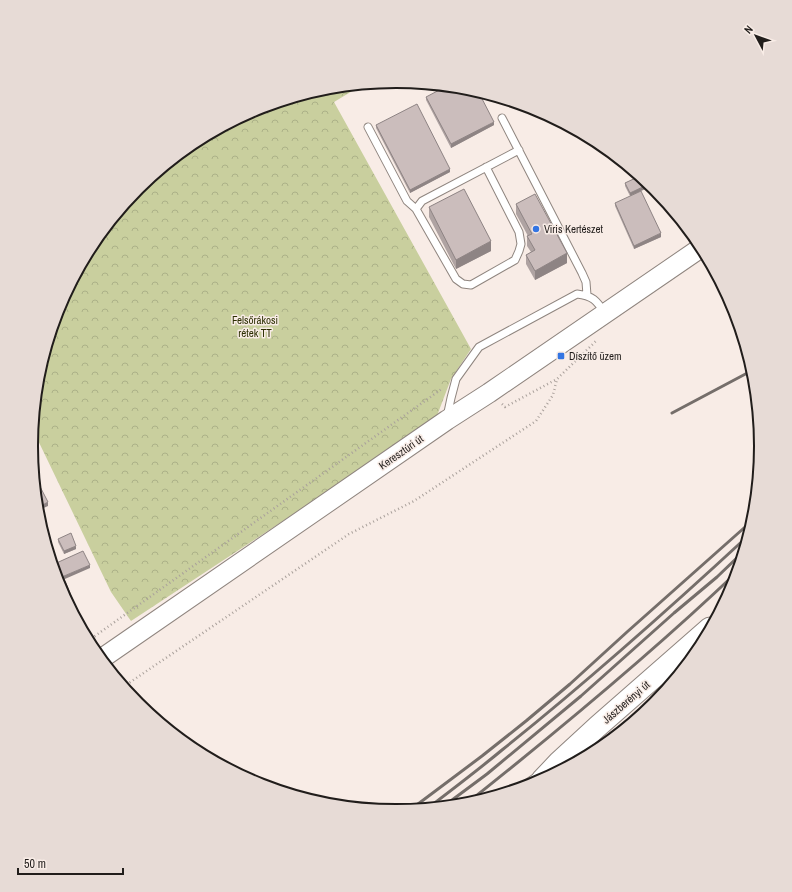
<svg xmlns="http://www.w3.org/2000/svg" width="792" height="892" font-family="'Archivo Narrow',sans-serif">
  <style>
    .park { fill: url(#park-crowns) }
    .lines { fill: none; stroke-linecap: round; stroke-linejoin: round }
    .service-casing { stroke: #8f857f; stroke-width: 9 }
    .secondary-casing { stroke: #8f857f; stroke-width: 21 }
    .primary-casing { stroke: #8f857f; stroke-width: 23 }
    .path { stroke: #a9a09b; stroke-width: 2.5; stroke-dasharray: 1 3; stroke-linecap: butt }
    .service { stroke: #fff; stroke-width: 7 }
    .secondary { stroke: #fff; stroke-width: 19 }
    .primary { stroke: #fff; stroke-width: 21 }
    .rail { stroke: #756e6a; stroke-width: 3 }
    .wall { fill: #afa3a2 }
    .shaded-wall { fill: #8e8484 }
    .building { fill: #cbbdbc; stroke: #8e8484 }
    .poi-dot { fill: #3375e3; stroke: #f8ece6; stroke-width: 1.5 }
    .labels { text-anchor: middle; dominant-baseline: central; stroke-width: 3; stroke-linejoin: round; paint-order: stroke }
    .poi-label { font-size: 11px; fill: #211d1b; stroke: #f8ece6; text-anchor: start }
    .park-label { font-size: 11px; fill: #2d3003; stroke: #f8ece6 }
    .street-label { font-size: 11px; fill: #211d1b; stroke: #f8ece6 }
    .rim { fill: none; stroke: #211d1b; stroke-width: 2 }
  </style>
  <defs>
    <pattern id="park-crowns" width="20" height="18" patternUnits="userSpaceOnUse"><rect width="20" height="18" fill="#c9cf9e"/><path d="M2 6a3 3 0 1 1 6 0M12 15a3 3 0 1 1 6 0" fill="none" stroke="#acb188"/></pattern>
  </defs>
  <rect width="100%" height="100%" fill="#f8ece6"/>
  <path class="park" d="M364,84L334,102L471,349L451,379L435,421L131,621L111,592L33,430L38,375L59,306L93,243L138,188L193,142L257,109L325,88Z"/>
  <g class="lines">
    <g class="service-casing">
      <path id="service" d="M502,118L582,273L586,282L587,295
        M368,127L407,201L416,209L456,279L463,284L471,285L515,260L519,251L521,244L519,232L486,167
        M416,209L422,201L519,150
        M447,417L451,398L456,379L479,347L577,294C593,296 596,300 605,313
        M520,788L539,775"/>
    </g>
    <g class="secondary-casing">
      <path id="secondary" d="M101,659L447,420L489,393L702,247"/>
    </g>
    <g class="primary-casing">
      <path id="primary" d="M542,780L559,762L597,727L710,628"/>
    </g>
    <path class="path" d="M502,404L505,407L557,379
      M88,641L443,388
      M123,687L349,534L414,501L536,421L553,395L557,379L596,341"/>
    <use href="#service" class="service"/>
    <use href="#secondary" class="secondary"/>
    <use href="#primary" class="primary"/>
    <path class="rail" d="M672,413L753,370
      M466,804C559,730 651,654 737,572
      M444,806L487,774L581,696L674,613L717,577L743,552
      M428,808C453,789 478,770 502,750C587,682 669,609 749,535
      M410,810L482,756L526,721L570,684L627,632L753,520"/>
  </g>
  <path class="wall" d="M426,97L494,125L451,148L426,100Z
    M376,125L450,172L410,193L376,128Z
    M640,176L630,196L625,186V183Z
    M615,203L661,237L634,249L615,206Z
    M516,204L567,263L535,280L526,264V255L531,252L527,246V236H528L516,214Z
    M429,207L491,251L456,269L429,217Z
    M58,539L76,549L64,554L58,542Z"/>
  <path class="shaded-wall" d="M494,122V125L451,148V144Z
    M450,169V172L410,193V190Z
    M649,184L652,186L630,196V193Z
    M661,233V237L634,249V246Z
    M491,241V251L456,269V260Z
    M567,253V263L535,280V271Z
    M48,502V506L37,511V508Z
    M76,546V549L64,554V551Z
    M90,565V568L58,582L57,579Z
    M77,610V616L75,617L73,612Z"/>
  <path class="building" d="M447,86L467,88L478,91L494,122L451,144L426,97Z
    M417,104L450,169L410,190L376,125Z
    M640,176L649,184L630,193L625,183Z
    M464,189L491,241L456,260L429,207Z
    M641,191L661,233L634,246L615,203Z
    M535,194L567,253L535,271L526,255L535,250L527,236L532,234L516,204Z
    M34,475L48,502L37,508Z
    M71,533L76,546L64,551L58,539Z
    M83,551L90,565L57,579L52,565Z
    M65,581L77,610L73,612L58,584Z"/>
  <g class="poi-dot">
    <circle cx="536" cy="229" r="4"/>
    <rect x="557" y="352" width="8" height="8" rx="2"/>
  </g>
  <g class="labels">
    <g class="poi-label">
      <text x="544" y="229">Viris Kertészet</text>
      <text x="569" y="356">Díszítő üzem</text>
    </g>
    <g class="park-label">
      <text x="255" y="320">Felsőrákosi<tspan x="255" dy="13">rétek TT</tspan></text>
    </g>
    <g class="street-label">
      <text transform="translate(401 452) rotate(-35)">Keresztúri út</text>
      <text transform="translate(626 702) rotate(-41)">Jászberényi út</text>
    </g>
  </g>
  <path d="M0 0H792V892H0ZM38 446a358 358 0 1 1 716 0a358 358 0 1 1-716 0Z" fill="#e7dbd6" fill-rule="evenodd"/>
  <path class="rim" d="M38 446a358 358 0 1 1 716 0a358 358 0 1 1-716 0Z"/>
  <g transform="translate(756 36) rotate(311)" stroke="#f8ece6" stroke-width="3" paint-order="stroke">
  <path d="M0-3L7 15L0 10L-7 15Z" fill="#211d1b"/>
  <text y="-6" font-size="11" font-weight="bold" text-anchor="middle" fill="#211d1b">N</text>
  </g>
  <path d="M18 868v6h105v-6" fill="none" stroke="#211d1b" stroke-width="2"/>
  <text x="24" y="868" font-size="12" fill="#211d1b" stroke="#f8ece6" stroke-width="3" paint-order="stroke">50 m</text>
</svg>
